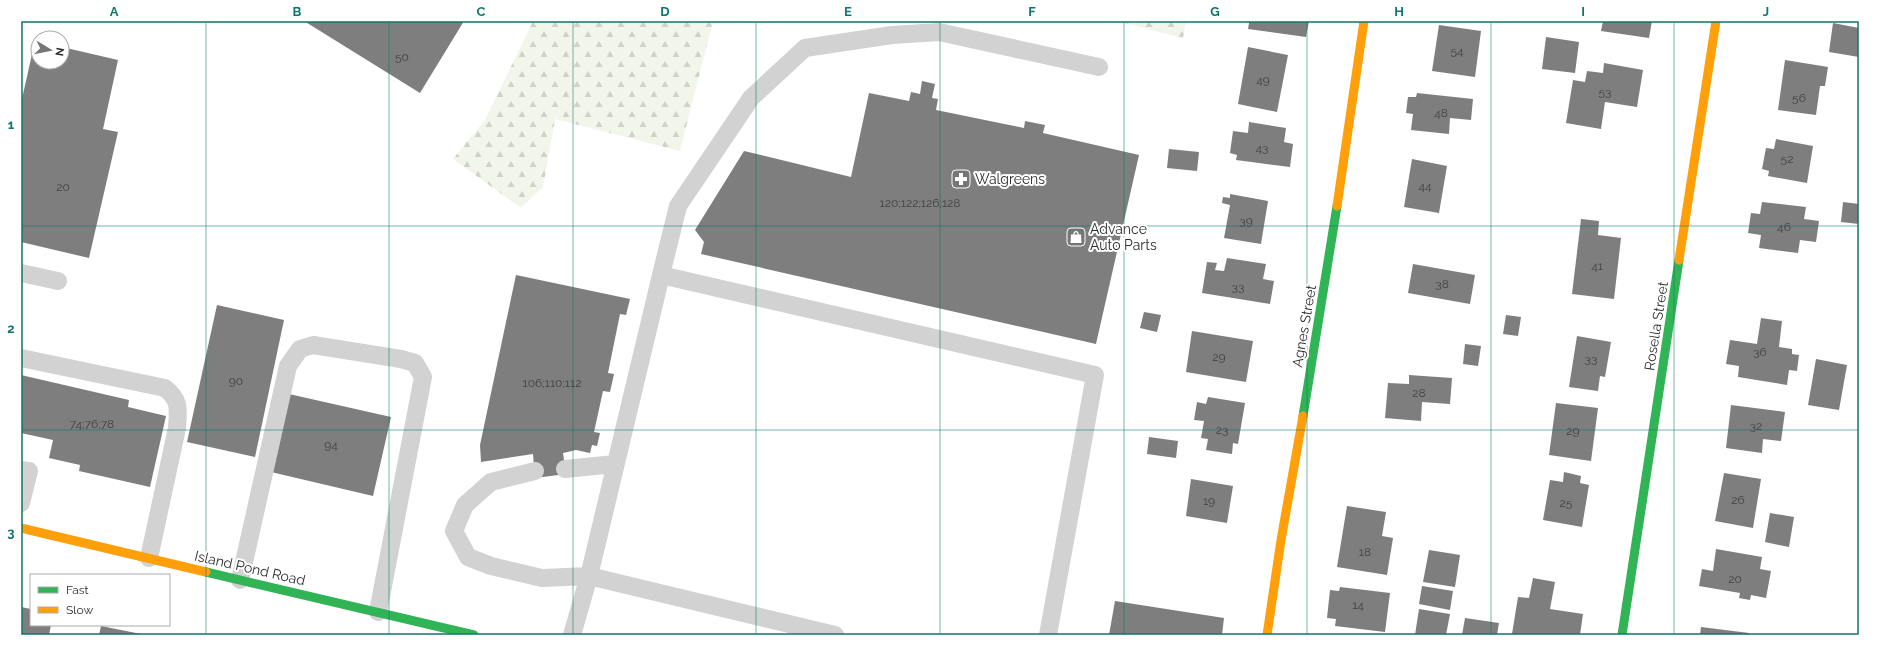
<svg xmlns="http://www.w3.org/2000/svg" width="1880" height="656" font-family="Raleway,sans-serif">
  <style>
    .forest { fill: url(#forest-firs) }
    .building { fill: #7e7e7e }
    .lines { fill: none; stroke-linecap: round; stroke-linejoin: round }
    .lane { stroke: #d2d2d2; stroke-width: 18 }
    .fast { stroke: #30b455; stroke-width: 9 }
    .slow { stroke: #ff9f0a; stroke-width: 9 }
    .grid { fill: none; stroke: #0f766e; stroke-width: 1; stroke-opacity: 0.55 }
    .labels { text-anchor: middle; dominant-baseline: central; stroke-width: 4; stroke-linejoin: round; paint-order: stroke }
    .number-label { font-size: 12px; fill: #414141 }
    .poi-label { font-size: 14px; fill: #2d2d2d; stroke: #fff; text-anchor: start }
    .street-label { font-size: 14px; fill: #2d2d2d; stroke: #fff }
    .neatline { fill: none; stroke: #0f766e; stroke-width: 1.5 }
    .grid-label { font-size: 13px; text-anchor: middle; font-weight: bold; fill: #0f766e }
  </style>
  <defs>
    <pattern id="forest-firs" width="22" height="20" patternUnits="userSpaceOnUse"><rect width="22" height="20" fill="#f1f5ea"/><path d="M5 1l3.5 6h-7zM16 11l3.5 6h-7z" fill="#cfd2c9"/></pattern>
  </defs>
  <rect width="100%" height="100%" fill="#fff"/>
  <path class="forest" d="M533,21H713L680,151L555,119L543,187L521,208L453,159L485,120Z
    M1117,21H1186L1183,38Z"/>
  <path class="building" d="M304,21H464L420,93Z
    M1242,21H1309L1306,37L1248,29L1249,23Z
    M1603,21H1652L1649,38L1601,31Z
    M1833,23L1859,28V57L1829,52Z
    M1439,25L1481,31L1475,77L1432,71Z
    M1546,37L1579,42L1575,73L1542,69Z
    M35,41H38V62H62V47L118,60L103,129L118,132L89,258L21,242V103Z
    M1248,47L1288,55L1277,112L1238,104Z
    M1785,60L1828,67L1825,86H1820L1816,115L1778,110Z
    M1604,63L1643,70L1637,107L1605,102L1601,129L1566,123L1573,80L1585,82L1587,71L1603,73Z
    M922,81L935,84L932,98L938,99L936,110L1024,128L1025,121L1045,125L1043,133L1139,155L1096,344L701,254L704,242L695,230L744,151L851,177L869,93L909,101L911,92L920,94Z
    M1417,93L1473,99L1471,120L1450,118L1449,134L1411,130L1413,114L1406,113L1408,97H1416Z
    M1249,122L1286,128L1284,142L1293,144L1290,167L1236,160L1237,155L1230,153L1233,131L1248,133Z
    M1776,139L1813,146L1807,183L1768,176L1769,171L1762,169L1766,148L1774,149Z
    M1169,149L1199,152L1197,171L1167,168Z
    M1412,159L1447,166L1439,213L1404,207Z
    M1230,194L1268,201L1261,244L1224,238L1230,205L1222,203L1223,197L1230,198Z
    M1762,202L1806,207L1804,219L1819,221L1816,242L1800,240L1798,253L1759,248L1761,235L1748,233L1751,213L1760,214Z
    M1843,202L1859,204V224L1841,222Z
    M1581,219L1599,221L1598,235L1621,238L1614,299L1572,294Z
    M1227,258L1266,264L1263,279L1274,281L1270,304L1202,293L1207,262L1217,263L1215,270L1224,271Z
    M1413,264L1475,275L1470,304L1408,293Z
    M516,275L630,299L626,315L620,314L608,373L614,374L610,392L603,391L594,432L600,433L597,446L592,445L590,453L576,450L563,453L566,474L535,478L533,454L481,462L480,445Z
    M217,305L284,320L255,457L187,442Z
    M1144,312L1161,315L1157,332L1140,328Z
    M1506,315L1521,317L1518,336L1503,334Z
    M1761,318L1782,321L1779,347L1792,349V354L1799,355L1797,371L1789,370L1787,385L1738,377L1739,366L1726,364L1730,340L1757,344Z
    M1192,331L1253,341L1246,382L1186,372Z
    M1577,336L1611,342L1605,377L1600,376L1598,391L1569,387Z
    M1465,344L1481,346L1478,366L1463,364Z
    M1816,359L1847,365L1839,410L1808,405Z
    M21,375L129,400L128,407L166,416L150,487L79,471L80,465L49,458L53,440L21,433Z
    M1409,375L1452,378L1450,404L1422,402L1421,421L1385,418L1388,383L1409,384Z
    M289,394L391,417L373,496L271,472Z
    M1208,397L1245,403L1238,444L1233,443L1232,454L1206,450L1208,439L1201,438L1204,421L1194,420L1197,402L1206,404Z
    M1556,403L1598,408L1591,461L1549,455Z
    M1731,405L1785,412L1781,441L1763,439L1762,453L1726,448Z
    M1149,437L1178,441L1176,458L1147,454Z
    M1564,472L1581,476L1580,483L1589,485L1582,527L1543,520L1550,480L1563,482Z
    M1724,473L1761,479L1753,528L1715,521Z
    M1191,479L1233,486L1227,523L1186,516Z
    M1347,506L1386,512L1382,536L1393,538L1387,575L1337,567Z
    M1770,513L1794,517L1789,547L1765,542Z
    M1716,549L1762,557L1760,569L1771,571L1766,598L1751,595L1750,600L1739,598L1740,593L1699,586L1702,569L1713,571Z
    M1429,550L1460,555L1455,587L1423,582Z
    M1533,578L1555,582L1550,609L1583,614L1580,635L1512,634L1518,597L1529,598Z
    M1422,586L1453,591L1450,610L1419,604Z
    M1340,587L1390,593L1385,632L1335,626L1336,619L1327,618L1330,590L1339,591Z
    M1115,601L1224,618L1222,635H1109Z
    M21,607L31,609V625H51L49,635H21Z
    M1419,609L1450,614L1446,635H1415Z
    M1465,618L1499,623L1497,635H1462Z
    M101,626L141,634V635H99Z
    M1701,627L1749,633V635H1700Z"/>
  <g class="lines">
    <path class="lane" d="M21,273L58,281
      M661,275L678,206L751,98L805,48L892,35L939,32L1099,67
      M21,358L165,388C181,401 178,410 177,428L149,558
      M565,469L615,464
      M21,470L29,471L21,503
      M535,471L491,482L465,505L454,531L468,557L491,566L542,578L589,576L835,635
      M240,580L288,366L300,349L313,345L401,359L415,363L423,377L378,612
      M572,635L589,576L661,275L1095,375L1048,635"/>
    <path class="fast" d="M1303,416L1337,206
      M206,572L474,635
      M1622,635L1679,260"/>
    <path class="slow" d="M1337,206L1364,21
      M1679,260L1716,21
      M21,528L206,572
      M1267,635L1281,540L1303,416"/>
  </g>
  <path class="grid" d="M206,21V635M389,21V635M573,21V635M756,21V635M940,21V635M1124,21V635M1307,21V635M1491,21V635M1674,21V635M21,226H1859M21,430H1859"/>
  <defs>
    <g id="pharmacy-square" transform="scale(1)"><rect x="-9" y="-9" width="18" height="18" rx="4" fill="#767676" stroke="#fff"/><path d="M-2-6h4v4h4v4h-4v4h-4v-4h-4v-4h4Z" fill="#fff"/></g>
    <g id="shop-square" transform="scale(1)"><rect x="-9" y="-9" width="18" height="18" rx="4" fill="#767676" stroke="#fff"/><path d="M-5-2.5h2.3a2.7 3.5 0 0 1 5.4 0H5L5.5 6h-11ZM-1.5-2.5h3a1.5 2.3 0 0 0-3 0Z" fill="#fff"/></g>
  </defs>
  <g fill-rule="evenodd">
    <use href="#pharmacy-square" x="961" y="179"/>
    <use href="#shop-square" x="1076" y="237"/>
  </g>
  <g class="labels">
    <g class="number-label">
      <text x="1457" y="51">54</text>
      <text x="402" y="57">50</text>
      <text x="1263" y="80">49</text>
      <text x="1605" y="92">53</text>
      <text x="1799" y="98">56</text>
      <text x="1441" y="113">48</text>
      <text x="1262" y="148">43</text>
      <text x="1787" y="159">52</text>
      <text x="1425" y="186">44</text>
      <text x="63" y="187">20</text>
      <text x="920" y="203">120;122;126;128</text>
      <text x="1246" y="221">39</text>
      <text x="1784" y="227">46</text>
      <text x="1597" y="266">41</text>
      <text x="1442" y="284">38</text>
      <text x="1238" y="287">33</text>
      <text x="1760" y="352">36</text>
      <text x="1219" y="357">29</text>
      <text x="1591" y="359">33</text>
      <text x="236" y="381">90</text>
      <text x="552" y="383">106;110;112</text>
      <text x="1419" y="393">28</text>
      <text x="92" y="424">74;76;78</text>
      <text x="1756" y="426">32</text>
      <text x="1222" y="430">23</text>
      <text x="1573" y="431">29</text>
      <text x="331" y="445">94</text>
      <text x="1738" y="500">26</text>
      <text x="1209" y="501">19</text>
      <text x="1566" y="503">25</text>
      <text x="1365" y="552">18</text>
      <text x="1735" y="579">20</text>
      <text x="1358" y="605">14</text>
    </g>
    <g class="poi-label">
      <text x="975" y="179">Walgreens</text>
      <text x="1090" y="229">Advance<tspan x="1090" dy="16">Auto Parts</tspan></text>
    </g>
    <g class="street-label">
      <text transform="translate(1304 326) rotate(-80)">Agnes Street</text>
      <text transform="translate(1656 326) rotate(-81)">Rosella Street</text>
      <text transform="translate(250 568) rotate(13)">Island Pond Road</text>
    </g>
  </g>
  <rect width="1880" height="656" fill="none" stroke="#ffffff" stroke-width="44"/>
  <rect x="30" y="574" width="140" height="52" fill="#ffffff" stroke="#ababab"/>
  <rect x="38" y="587" width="20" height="6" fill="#30b455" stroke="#ababab"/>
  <text x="66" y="594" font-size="12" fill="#2d2d2d">Fast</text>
  <rect x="38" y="607" width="20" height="6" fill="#ff9f0a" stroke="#ababab"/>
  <text x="66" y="614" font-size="12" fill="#2d2d2d">Slow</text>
  <g transform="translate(50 50) rotate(100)"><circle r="19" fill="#ffffff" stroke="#ababab"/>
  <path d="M0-3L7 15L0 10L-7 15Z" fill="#767676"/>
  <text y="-6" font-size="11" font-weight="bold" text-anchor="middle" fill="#2d2d2d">N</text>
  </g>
  <rect x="22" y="22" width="1836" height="612" class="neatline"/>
  <g class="grid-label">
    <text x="114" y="16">A</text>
    <text x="297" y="16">B</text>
    <text x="481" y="16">C</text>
    <text x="665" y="16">D</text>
    <text x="848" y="16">E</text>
    <text x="1032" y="16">F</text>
    <text x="1215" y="16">G</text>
    <text x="1399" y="16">H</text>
    <text x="1583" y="16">I</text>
    <text x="1766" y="16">J</text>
    <text x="11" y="129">1</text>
    <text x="11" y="333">2</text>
    <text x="11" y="537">3</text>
  </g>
</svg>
